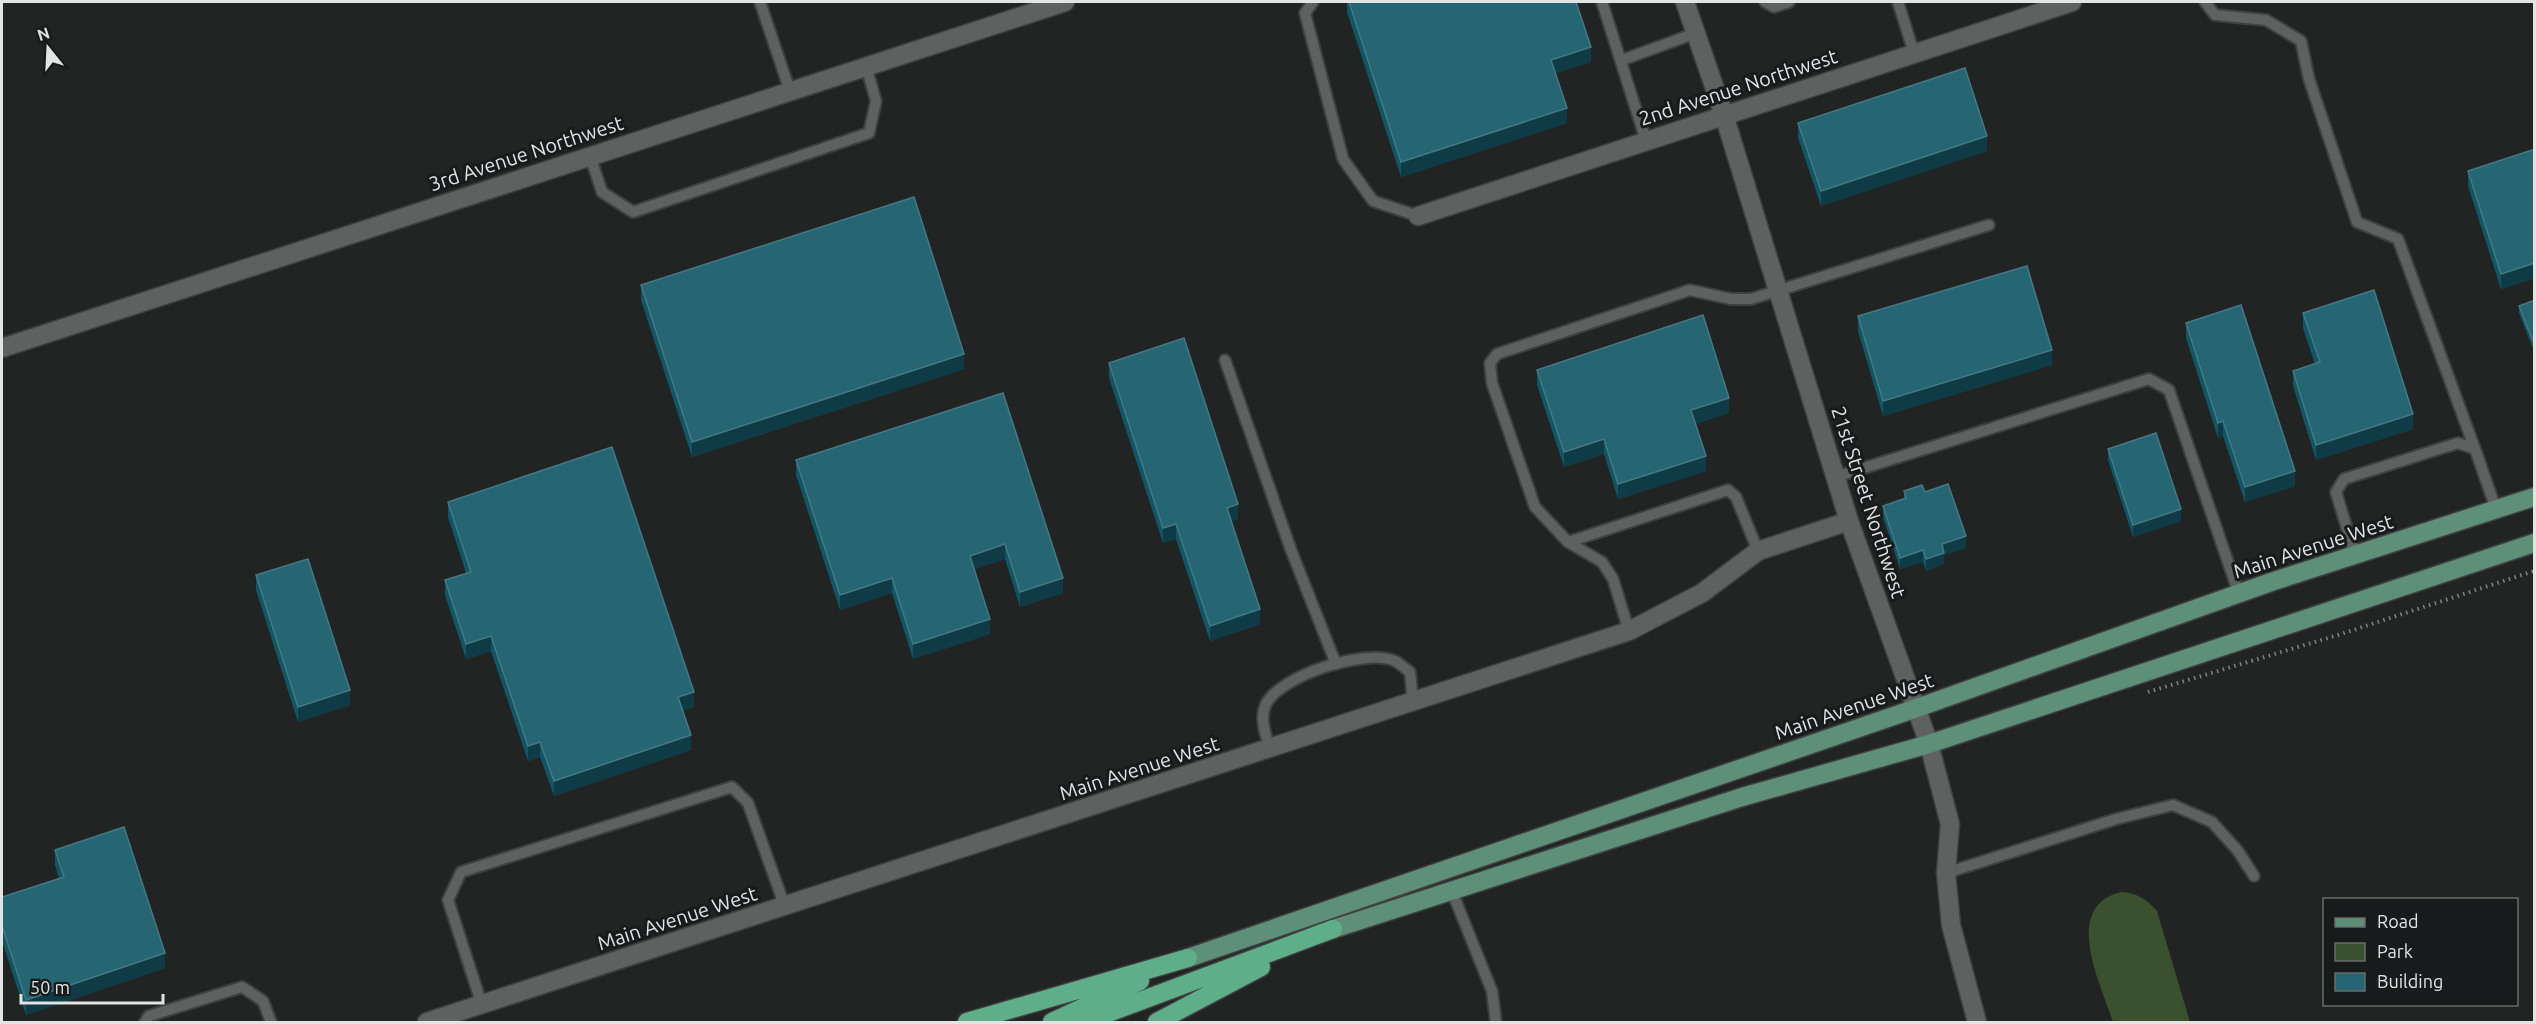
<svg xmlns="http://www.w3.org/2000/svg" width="2536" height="1024" font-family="Ubuntu,sans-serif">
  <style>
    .green { fill: #3b502e }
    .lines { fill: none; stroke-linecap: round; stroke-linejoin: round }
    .lane-casing { stroke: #3f4141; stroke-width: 14 }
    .street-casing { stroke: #3f4141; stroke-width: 21 }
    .primary-casing { stroke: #3f4141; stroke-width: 21 }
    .highway-casing { stroke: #3f4141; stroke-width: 21 }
    .path { stroke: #828484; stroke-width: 4; stroke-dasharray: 1.5 4.5; stroke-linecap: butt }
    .lane { stroke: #5e6160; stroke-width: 10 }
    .street { stroke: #5e6160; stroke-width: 18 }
    .primary { stroke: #5e9079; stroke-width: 18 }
    .highway { stroke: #5eaf89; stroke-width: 18 }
    .wall { fill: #105665 }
    .shaded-wall { fill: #0e3b45 }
    .building { fill: #266572; stroke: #447984; stroke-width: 1.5 }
    .labels { text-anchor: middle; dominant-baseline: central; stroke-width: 6; stroke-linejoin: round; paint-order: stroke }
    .street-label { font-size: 20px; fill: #e2e4e4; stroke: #181b1b }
  </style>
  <rect width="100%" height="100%" fill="#222424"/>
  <path class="green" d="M2121,892C2137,893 2146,899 2157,911L2190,1022H2113C2101,984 2061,907 2121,892Z"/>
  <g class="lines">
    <g class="lane-casing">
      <path id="lane" d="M760,2L790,91
        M1313,2L1305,13L1343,159L1373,201L1418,216
        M1602,2L1646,141
        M1765,2L1774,7L1789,2
        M1898,2L1914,53
        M2205,2L2215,15L2266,20L2301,41L2309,79L2357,222L2398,239L2475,449
        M1622,60L1696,33
        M590,156L602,192L633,212L869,133L876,101L866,66
        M1225,360L1291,550L1336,664
        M1835,477L2149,379L2169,390L2239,594
        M1568,542L1728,490L1736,497L1758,551
        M2355,555L2336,492L2344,479L2458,443L2475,449L2496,509
        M1629,631L1613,579L1602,562L1568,542L1535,507L1492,383L1490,363L1497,354L1690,290L1731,299H1751L1989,225
        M1270,749C1266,736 1259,718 1266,704C1281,675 1366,648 1395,661C1400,663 1405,669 1410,672L1413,702
        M1946,873L2116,819L2173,805L2212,822L2238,851L2254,876
        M1451,889L1492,991L1496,1022
        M482,1005L448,900L461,872L732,787L748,803L785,907
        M145,1022L149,1016L242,987L263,1001L271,1022"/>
    </g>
    <g class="street-casing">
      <path id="street" d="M1685,2L1724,115L1849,521L1929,744L1950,824L1946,873L1951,925L1977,1022
        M1418,216L2072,2
        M2,348L1065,2
        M427,1022L1629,631L1702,593L1758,551L1849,521"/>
    </g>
    <g class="primary-casing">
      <path id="primary" d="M1333,929L1742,797L1929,744L2534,543
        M1188,958L1914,709L2271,582L2534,497"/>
    </g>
    <g class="highway-casing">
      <path id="highway" d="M967,1022L1188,958
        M1052,1022L1140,981
        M1084,1022L1333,929
        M1157,1022L1261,967"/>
    </g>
    <path class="path" d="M2148,692L2338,635L2534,571"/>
    <use href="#lane" class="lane"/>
    <use href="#street" class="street"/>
    <use href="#primary" class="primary"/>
    <use href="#highway" class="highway"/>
  </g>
  <path class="wall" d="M1347,2H1576L1591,62L1555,73L1567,123L1401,177L1347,12Z
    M1798,123L1987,151L1821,206L1798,138Z
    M2535,149V278L2501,289L2468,186V171Z
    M641,285L964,369L692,457L641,300Z
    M2535,300V354L2519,313V306Z
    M2303,313L2413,429L2316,460L2293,386V371L2315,364L2303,328Z
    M1858,316L2052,365L1883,416L1858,331Z
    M2186,323L2295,486L2245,502L2223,436L2218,438L2186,338Z
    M1109,363L1238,519L1231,521L1260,624L1210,641L1176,539L1163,543L1109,378Z
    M1537,370L1729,413L1695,424L1706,471L1618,499L1604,454L1564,467L1537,385Z
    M1003,393L1063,593L1020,607L1005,559L974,569L990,634L913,659L892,593L840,610L796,475V460Z
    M2108,449L2181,521L2133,537L2108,460Z
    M1904,491L1925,492L1966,548L1944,555V564L1926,571L1923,562L1900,569L1883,517V506L1904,499Z
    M448,502L694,707L683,710L691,750L554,796L540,757L528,761L491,651L466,659L445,595V580L466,573L448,517Z
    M256,575L350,705L298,722L256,590Z
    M55,850L165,968L26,1015L2,941V897L59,878L55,865Z"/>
  <path class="shaded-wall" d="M1591,47V62L1551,75V60Z
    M1567,108V123L1401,177V162Z
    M1987,136V151L1821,206V191Z
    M2535,263V278L2501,289V274Z
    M2052,350V365L1883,416V401Z
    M964,354V369L692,457V442Z
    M1729,398V413L1691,425V410Z
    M2413,414V429L2316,460V445Z
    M2223,421V436L2218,438V423Z
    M1604,439V454L1564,467V452Z
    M1706,456V471L1618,499V484Z
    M2295,471V486L2245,502V487Z
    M1238,504V519L1227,523V508Z
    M2181,509V521L2133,537V525Z
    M1176,524V539L1163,543V528Z
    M1966,536V548L1944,555V564L1926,571V559L1942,544Z
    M1005,544V559L970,571V556Z
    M1923,550V562L1900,569V558Z
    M892,578V593L840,610V595Z
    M1063,578V593L1020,607V592Z
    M1260,609V624L1210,641V626Z
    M990,619V634L913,659V644Z
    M491,636V651L466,659V644Z
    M350,690V705L298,722V707Z
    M694,692V707L678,712V697Z
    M691,735V750L554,796V781Z
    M540,742V757L528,761V746Z
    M165,953V968L26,1015V1000Z"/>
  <path class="building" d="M1349,2H1576L1591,47L1551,60L1567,108L1401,162Z
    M1965,68L1987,136L1821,191L1798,123Z
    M2535,149V263L2501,274L2468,171Z
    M914,197L964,354L692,442L641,285Z
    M2027,266L2052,350L1883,401L1858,316Z
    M2374,290L2413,414L2316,445L2293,371L2320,362L2303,313Z
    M2535,300V346L2519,306Z
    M2241,305L2295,471L2245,487L2223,421L2218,423L2186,323Z
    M1703,315L1729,398L1691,410L1706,456L1618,484L1604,439L1564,452L1537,370Z
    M1184,338L1238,504L1227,508L1260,609L1210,626L1176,524L1163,528L1109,363Z
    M1003,393L1063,578L1020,592L1005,544L970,556L990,619L913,644L892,578L840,595L796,460Z
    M2156,433L2181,509L2133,525L2108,449Z
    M612,447L694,692L678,697L691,735L554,781L540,742L528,746L491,636L466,644L445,580L471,572L448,502Z
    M1948,484L1966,536L1942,544L1944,553L1926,559L1923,550L1900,558L1883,506L1906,498L1904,491L1922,485L1925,492Z
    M308,559L350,690L298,707L256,575Z
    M124,827L165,953L26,1000L2,926V897L64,877L55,850Z"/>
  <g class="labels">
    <g class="street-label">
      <text transform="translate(1738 87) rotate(-18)">2nd Avenue Northwest</text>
      <text transform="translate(526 153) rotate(-18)">3rd Avenue Northwest</text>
      <text transform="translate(1869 502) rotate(72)">21st Street Northwest</text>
      <text transform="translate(2313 546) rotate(-18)">Main Avenue West</text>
      <text transform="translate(1854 706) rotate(-19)">Main Avenue West</text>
      <text transform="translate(1139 768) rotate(-18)">Main Avenue West</text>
      <text transform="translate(677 918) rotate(-18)">Main Avenue West</text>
    </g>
  </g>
  <rect width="2536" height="1024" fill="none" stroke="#e2e4e4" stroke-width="6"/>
  <rect x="2323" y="898" width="195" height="108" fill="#181b1b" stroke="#696b6b" stroke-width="1.5"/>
  <rect x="2335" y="918" width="30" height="9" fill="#5e9079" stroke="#696b6b" stroke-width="1.5"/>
  <text x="2377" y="928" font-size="18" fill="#e2e4e4">Road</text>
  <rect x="2335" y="943" width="30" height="18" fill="#3b502e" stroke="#696b6b" stroke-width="1.5"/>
  <text x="2377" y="958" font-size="18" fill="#e2e4e4">Park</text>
  <rect x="2335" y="973" width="30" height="18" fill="#266572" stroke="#696b6b" stroke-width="1.5"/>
  <text x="2377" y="988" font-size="18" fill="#e2e4e4">Building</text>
  <g transform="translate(48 48) rotate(342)" stroke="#181b1b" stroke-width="4.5" paint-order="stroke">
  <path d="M0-4.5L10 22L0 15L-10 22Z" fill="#e2e4e4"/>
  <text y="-9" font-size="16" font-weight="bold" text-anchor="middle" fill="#e2e4e4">N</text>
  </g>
  <path d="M21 994v9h142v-9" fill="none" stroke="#e2e4e4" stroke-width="3"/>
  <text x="30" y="994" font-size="18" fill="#e2e4e4" stroke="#181b1b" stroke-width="4.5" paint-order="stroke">50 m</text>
</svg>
